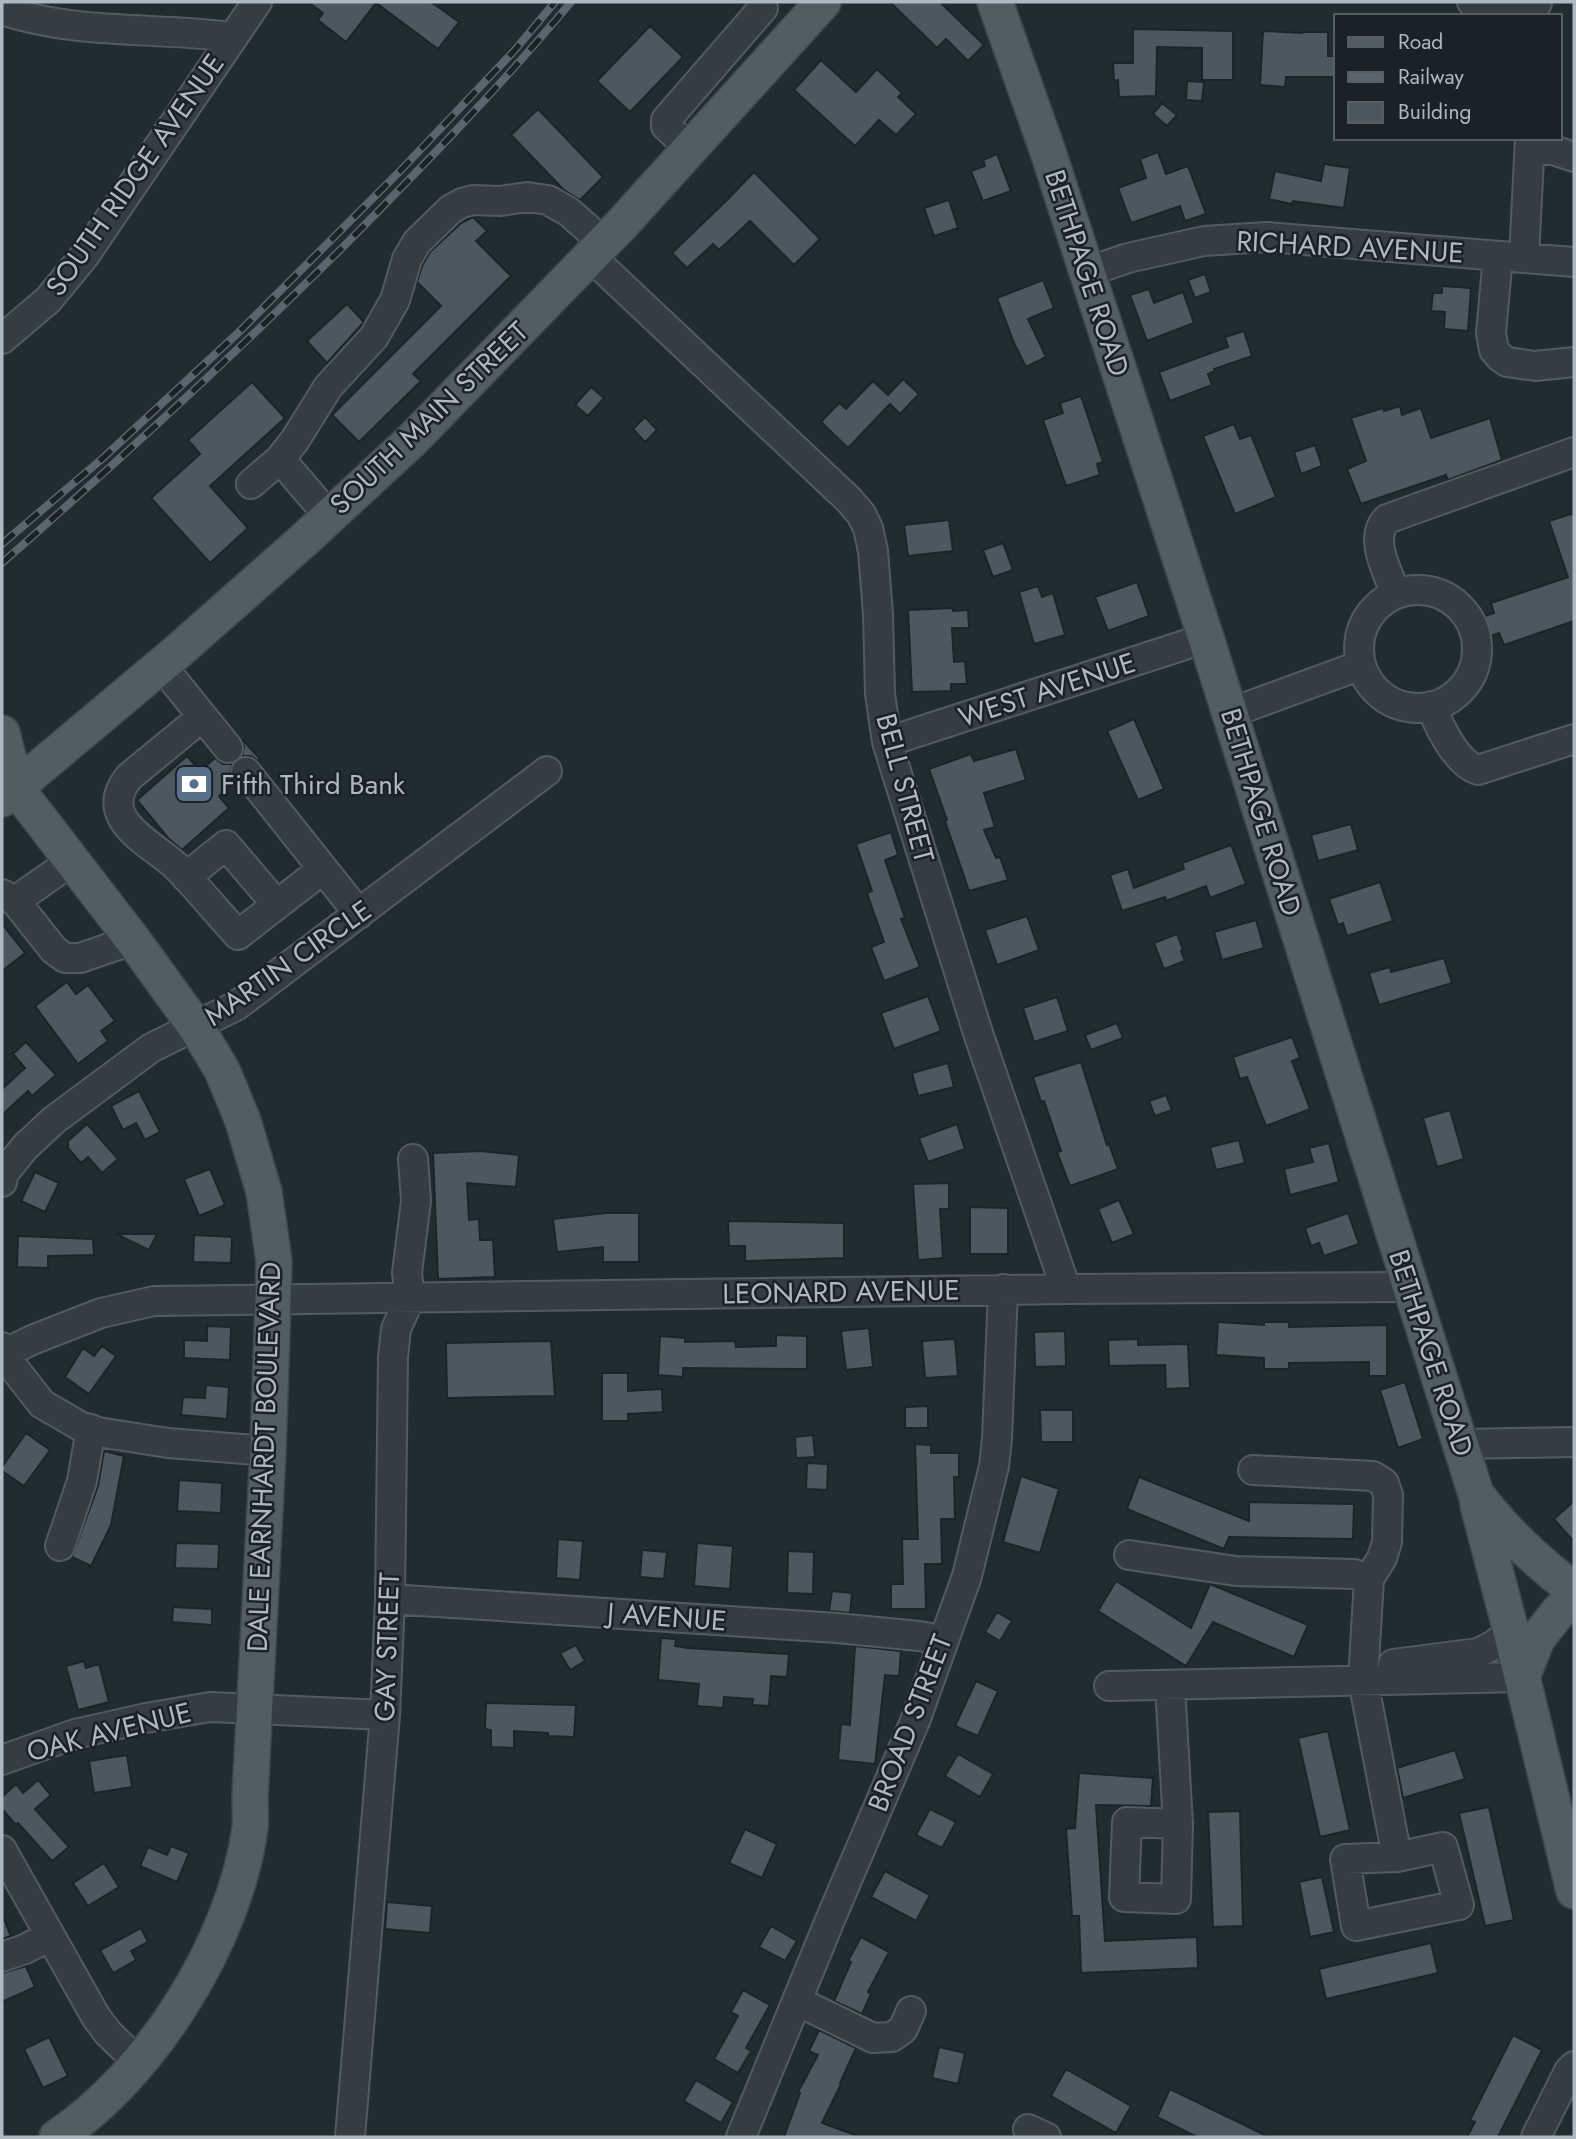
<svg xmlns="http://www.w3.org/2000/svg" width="1576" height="2139" font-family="Jost,sans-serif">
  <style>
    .building { fill: #4c5860; stroke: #1c2429; stroke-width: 2 }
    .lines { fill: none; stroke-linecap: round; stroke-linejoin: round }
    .minor-casing { stroke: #525b61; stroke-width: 32 }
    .major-casing { stroke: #3e464c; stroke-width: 38 }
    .minor { stroke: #343d43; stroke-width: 28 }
    .major { stroke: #525c63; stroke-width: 35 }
    .rail-casing { stroke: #5a656d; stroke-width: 8 }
    .rail { stroke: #1a2227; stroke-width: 5; stroke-dasharray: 16; stroke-linecap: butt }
    .labels { text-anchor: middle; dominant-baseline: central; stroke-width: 5; stroke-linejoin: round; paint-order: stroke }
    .street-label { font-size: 28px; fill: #aeb8c0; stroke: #1a2227 }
    .poi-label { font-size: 28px; fill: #aeb8c0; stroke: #1a2227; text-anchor: start }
  </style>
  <rect width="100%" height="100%" fill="#212b32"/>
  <path class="building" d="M308,2H431L459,22L438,49L376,3L346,42L318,20L323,13Z
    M890,2H940L984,45L968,61L946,39L937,48Z
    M650,26L683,57L630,112L597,81Z
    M1133,29L1233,31V80H1202V48L1157,47L1156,96L1119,97L1118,80L1114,81L1113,63H1133Z
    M1263,31L1302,33V32H1328V56H1335L1336,77H1286L1285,87L1260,85Z
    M821,60L856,92L877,69L902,93L898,97L916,114L896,135L879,120L855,146L794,90Z
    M1187,81L1204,82L1202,101L1186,100Z
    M1162,103L1177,115L1167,126L1153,114Z
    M538,109L603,177L580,200L564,190L511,135Z
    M1158,152L1166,174L1188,166L1206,214L1185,221L1180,206L1131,223L1118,188L1146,178L1140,159Z
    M997,154L1011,191L983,201L971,171L985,166L983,160Z
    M1324,164L1350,168L1344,208L1293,201L1292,204L1269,199L1275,171L1321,181Z
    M754,172L820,239L794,265L750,221L719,250L713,244L687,268L672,253L728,199Z
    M949,200L958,228L934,236L924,208Z
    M473,217L487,231L476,241L511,276L413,374L421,381L359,442L332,415L441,306L417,282L422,266L430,252L461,223Z
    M1205,274L1211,292L1195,298L1188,280Z
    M1043,280L1054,308L1028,319L1046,357L1026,367L1014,343L997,298Z
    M1442,286L1471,288L1468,331L1444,329L1445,312L1431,311L1433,293H1442Z
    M1149,289L1154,303L1183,292L1194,323L1147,341L1130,295Z
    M347,304L364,322L327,363L307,341Z
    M1244,331L1252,356L1214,369L1215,371L1208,374L1212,385L1170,401L1159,372L1228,347L1225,337Z
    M903,379L919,394L900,414L890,404L848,448L821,422L839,403L846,409L873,381L888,395Z
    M252,382L285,418L210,486L248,528L210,563L151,498L200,454L188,440Z
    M591,387L604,398L588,416L575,405Z
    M1081,396L1103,462L1097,464L1100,475L1066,486L1043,420L1063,413L1060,403Z
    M1400,406L1402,415L1421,408L1431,438L1490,418L1502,460L1448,480L1446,475L1361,504L1347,469L1366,461L1351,418L1383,408L1384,411Z
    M645,417L657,430L645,442L633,429Z
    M1234,424L1240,439L1251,435L1276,497L1235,514L1203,436Z
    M1315,445L1322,466L1301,474L1294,452Z
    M1574,513V621L1504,645L1499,633L1471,643L1464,623L1494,613L1491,603L1568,577L1549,521Z
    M949,520L953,551L908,556L904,525Z
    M1003,543L1013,570L993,577L983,550Z
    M1137,582L1149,616L1108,631L1095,597Z
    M1038,586L1042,597L1053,593L1065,635L1034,644L1019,592Z
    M953,608V611L968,610L969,628H952L954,662L965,661L967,684H951V691L912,692L908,610Z
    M1134,719L1164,789L1138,800L1107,731Z
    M242,739L260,759L258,761L251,756H242L244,746Z
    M1016,749L1026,780L984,793L995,827L984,830L996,858L1000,857L1008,880L969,891L945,821L947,820L929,769L971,754L974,761Z
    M187,756L200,771L215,758L223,764H232L230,774L234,783L219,796L229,808L182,850L168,838L137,800Z
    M1351,824L1358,850L1318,861L1311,835Z
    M891,832L898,855L885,860L905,918L901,919L920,967L884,981L871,947L884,942L867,893L872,891L856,844Z
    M1231,845L1246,884L1210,898L1206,886L1166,901L1165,897L1122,911L1110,875L1128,869L1134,888L1184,869L1182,863Z
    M1380,882L1393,921L1347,936L1343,923L1338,925L1329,899Z
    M1027,916L1039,950L997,965L985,930Z
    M1256,920L1264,948L1222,960L1214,932Z
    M2,924L25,953L2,971Z
    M1177,934L1183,950L1181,951L1185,961L1164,969L1154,943Z
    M1444,958L1452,983L1379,1005L1369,973L1390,967L1391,972Z
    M67,982L76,994L88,985L115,1021L101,1031L108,1041L78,1064L35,1006Z
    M928,996L941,1031L894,1049L881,1013Z
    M1057,997L1068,1031L1034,1042L1023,1008Z
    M1117,1023L1123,1038L1091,1050L1085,1035Z
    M1292,1037L1300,1058L1292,1061L1310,1109L1266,1126L1247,1077L1240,1079L1233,1057Z
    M26,1042L56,1075L32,1096L28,1091L2,1115V1089L25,1068L13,1054Z
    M1081,1062L1107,1145L1109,1144L1118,1169L1070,1186L1057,1152L1061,1151L1044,1101L1041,1102L1033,1077Z
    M948,1063L954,1087L918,1096L912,1073Z
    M139,1091L160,1132L145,1140L136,1123L123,1130L111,1106Z
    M1166,1095L1172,1110L1155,1116L1149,1101Z
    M1450,1110L1464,1159L1437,1167L1423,1118Z
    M87,1124L118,1159L102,1173L88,1157L81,1163L68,1148V1141Z
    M957,1124L965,1149L928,1162L919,1138Z
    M1239,1140L1245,1163L1216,1170L1210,1147Z
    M1329,1143L1339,1182L1290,1195L1284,1169L1313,1162L1309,1148Z
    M481,1151L519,1155L516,1187L467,1183L469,1220L479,1219L480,1240H493L495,1277L438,1279L433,1153Z
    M210,1169L225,1205L199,1216L184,1179Z
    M35,1172L59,1183L45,1212L21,1201Z
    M949,1183V1209H940L943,1258L918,1260L913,1184Z
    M1119,1200L1134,1234L1112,1243L1098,1209Z
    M970,1207L1008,1208V1254H970Z
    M606,1213H639V1262H603V1247L557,1252L553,1219Z
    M1348,1213L1359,1244L1324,1256L1319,1243L1311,1246L1305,1228Z
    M728,1221L844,1223V1258L745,1261V1246H729Z
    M116,1234H157L149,1250Z
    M194,1235L232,1237L231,1263L193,1262Z
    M18,1236L93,1239L94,1255L48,1256V1268L17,1267Z
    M1218,1322L1264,1325V1322H1289V1327L1387,1325V1376H1369V1362L1289,1363V1369H1264V1358L1216,1355Z
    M207,1326L231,1327L230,1360L184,1358V1340L207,1341Z
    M869,1328L873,1367L846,1370L841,1331Z
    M1065,1331L1066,1366L1035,1367L1034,1332Z
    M776,1335L807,1336V1369L683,1368V1377L658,1375L660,1336L685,1338V1342L735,1341L736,1347L776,1346Z
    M955,1339L958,1376L925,1378L922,1341Z
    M1138,1339V1345L1188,1344L1190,1388L1166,1389L1165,1365L1109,1366L1108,1340Z
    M551,1341L555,1396L447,1398L446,1343Z
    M102,1346L116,1356L89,1394L65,1377L83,1348L94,1356Z
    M602,1373H628V1391L662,1389L663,1412L628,1414V1421H602Z
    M1405,1382L1423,1439L1398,1448L1380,1390Z
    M206,1385L229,1387L227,1419L181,1415L183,1397L205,1398Z
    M928,1406V1428H905V1407Z
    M1040,1410H1073V1442H1041Z
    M26,1433L50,1450L24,1486L2,1471V1467Z
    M813,1435L815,1457L796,1458L795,1437Z
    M915,1444L931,1445V1453H959V1477H954L955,1519H941L942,1564H925L926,1609H891V1584H903L902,1539H918Z
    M104,1451L124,1456L111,1525L91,1566L72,1557L98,1486Z
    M807,1463L828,1464L827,1490L806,1489Z
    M1021,1476L1059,1489L1040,1553L1003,1542Z
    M1139,1477L1249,1521V1502L1354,1504L1353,1539L1229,1537L1224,1549L1127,1509Z
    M179,1480L222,1483L221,1513L177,1511Z
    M1574,1501V1542L1554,1519Z
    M558,1539L583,1541L580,1580L556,1578Z
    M176,1543L219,1544L218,1569L175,1568Z
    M697,1543L733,1546L730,1589L694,1586Z
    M642,1550L667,1552L664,1579L640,1577Z
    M788,1551L814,1552L813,1594L787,1593Z
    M1116,1581L1191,1628L1210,1584L1308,1625L1294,1657L1213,1622L1186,1666L1098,1611Z
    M832,1591L852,1593L850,1613L829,1611Z
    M173,1607L212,1609V1625L172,1622Z
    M997,1612L1012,1621L1000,1641L985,1632Z
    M661,1638L676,1639L675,1646L687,1648L789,1654L787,1677L771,1676L769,1706L752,1705L753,1699L724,1697L723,1708L697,1706L699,1684L658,1680Z
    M576,1645L585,1661L570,1670L560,1653Z
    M855,1646L901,1651L899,1676L885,1675L875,1764L838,1760L841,1724L850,1725Z
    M84,1661L86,1668L99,1664L109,1702L78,1710L66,1666Z
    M976,1681L998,1691L978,1736L955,1726Z
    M486,1703L576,1705L574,1737L548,1736V1733L514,1731V1748L491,1747V1730L485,1729Z
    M1328,1731L1350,1830L1320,1837L1298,1738Z
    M1455,1750L1465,1779L1403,1798L1397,1768Z
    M958,1754L993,1774L980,1797L945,1776Z
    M127,1755L132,1787L94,1793L89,1761Z
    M1079,1773L1153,1778L1151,1806L1096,1805L1105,1941L1197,1937L1198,1968L1081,1973L1079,1916H1072L1066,1829L1075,1828Z
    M38,1780L51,1795L35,1809L69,1847L52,1861L18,1823L16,1825L2,1809V1797L16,1784L23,1793Z
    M1489,1807L1514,1920L1485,1926L1459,1813Z
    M930,1809L956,1822L942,1848L916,1835Z
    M1240,1811L1243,1926L1213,1927L1208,1812Z
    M745,1829L777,1844L762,1878L729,1863Z
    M171,1846L189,1853L177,1882L140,1866L148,1847L167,1855Z
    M104,1863L119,1887L88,1906L73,1883Z
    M885,1871L930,1895L916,1921L871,1897Z
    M1322,1877L1334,1932L1310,1937L1299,1882Z
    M387,1902L432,1906L430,1933L385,1929Z
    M2,1914L11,1936L2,1939Z
    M771,1926L797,1941L785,1961L759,1947Z
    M141,1928L148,1942L131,1951L136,1960L113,1973L100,1950Z
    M861,1937L889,1952L868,1992L871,1994L862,2014L834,2001L851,1962L848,1961Z
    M1431,1943L1438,1973L1326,1999L1319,1969Z
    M26,1966L35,1987L2,2002V1973Z
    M743,1990L770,2005L746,2048L751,2051L738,2073L714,2059L738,2016L731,2012Z
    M819,2030L856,2048L840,2083L841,2084L822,2123L855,2135V2137H784L800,2093L798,2092L818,2055L809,2051Z
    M1513,2035L1542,2050L1498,2137H1467L1475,2122L1470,2120Z
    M49,2037L68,2076L43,2088L24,2049Z
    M939,2047L965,2053L958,2084L932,2078Z
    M1066,2069L1131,2106L1116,2133L1051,2096Z
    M696,2080L733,2102L721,2123L684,2101Z
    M1170,2089L1269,2137H1197L1157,2117Z"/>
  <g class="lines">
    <g class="minor-casing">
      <path id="minor" d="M1472,2L1537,3
        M2,10C76,35 156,27 232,37
        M690,149L666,126V120L763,8
        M1530,149L1553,150L1574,157
        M1498,256L1491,333L1494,350L1500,357L1507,362L1535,366L1574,362
        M591,257L848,499L861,514L868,528L873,551L878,614L880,694L887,742L979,1036L1066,1289
        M1524,258L1530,138
        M1087,272L1128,258L1204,241L1267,237L1574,262
        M2,339L48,300L85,255L257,2
        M280,459L329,516
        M251,484L280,459L295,440L328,387L374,337L395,300L407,259L417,242L451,209L462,203L473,200L500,201L527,197L548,200L569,212L604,243
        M1359 649a59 59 0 1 1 118 0a59 59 0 1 1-118 0Z
        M1396,594C1388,573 1368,538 1387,519L1574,452
        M161,665L228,748
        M1431,706C1439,726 1456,763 1478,770L1574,739
        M1230,713L1361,665
        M202,717L129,777C94,821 155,844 179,869C199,890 218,913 238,935L323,869
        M887,742L1206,638
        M246,772L359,914
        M186,877L226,845L277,905
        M2,894L15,901L54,950L65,958H80L133,940
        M15,901L72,861
        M2,1182L4,1173L25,1147L54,1120L151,1048L236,1006L547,771
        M2,1347L13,1367L42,1404L80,1426L98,1432L168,1443L268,1451
        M2,1355L32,1340L101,1313L154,1301L1066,1289L1409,1287
        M1460,1444L1574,1442
        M1253,1470L1373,1476L1384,1483L1388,1495L1387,1542L1382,1558L1369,1579L1363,1680L1397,1857
        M60,1546L82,1481L91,1429
        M1129,1555L1236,1571L1354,1574L1369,1579
        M390,1599L837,1628L919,1636L931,1638L942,1644
        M1393,1664L1478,1653L1494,1645L1511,1631
        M1109,1686L1522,1677
        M1170,1686L1178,1824
        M2,1760L75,1734L146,1718L210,1707L385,1715
        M1127,1822L1178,1824L1176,1899L1124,1897Z
        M1443,1847L1459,1905L1356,1926L1345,1859L1397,1857Z
        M2,1850L96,2017L108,2033L138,2062
        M2,1957L25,1949L50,1936
        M797,2001L873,2038L892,2037L903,2029L911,2011
        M1028,2129L1046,2137
        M350,2137L385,1715L390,1599L393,1357L396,1329L410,1298L407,1273L416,1201L413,1159
        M741,2137L830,1920L915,1721L967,1576L994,1466L997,1439L1003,1289
        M1536,2137L1569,2071L1574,2066"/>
    </g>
    <g class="major-casing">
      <path id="major" d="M995,2L1047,149L1206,638L1476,1494C1504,1531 1537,1562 1574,1590
        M2,733L16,788
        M2,778L16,788L133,940L196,1027L222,1070L243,1121L264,1192L274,1261L273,1300L268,1451L250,1796C250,1807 251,1818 250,1828C235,1940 151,2075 57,2137
        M2,799L176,653L305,539L412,440L621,225L823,2
        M1478,1505L1511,1631L1574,1891
        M1522,1677L1537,1639L1559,1611L1574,1598"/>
    </g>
    <use href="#minor" class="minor"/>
    <use href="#major" class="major"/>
    <g class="rail-casing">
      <path id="rail" d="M2,544L103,458L238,333L401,170L514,51L555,2
        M2,563C119,461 233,356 344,246C422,167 500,87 571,2"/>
    </g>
    <use href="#rail" class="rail"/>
  </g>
  <defs>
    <g id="bank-square" transform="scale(2.0125)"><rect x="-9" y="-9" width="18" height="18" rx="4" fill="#5c6f8a" stroke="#1a2227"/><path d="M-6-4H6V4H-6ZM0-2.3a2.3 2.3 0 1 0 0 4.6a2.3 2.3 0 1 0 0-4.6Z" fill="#fff"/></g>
  </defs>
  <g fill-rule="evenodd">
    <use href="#bank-square" x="194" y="784"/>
  </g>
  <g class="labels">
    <g class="street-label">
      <text transform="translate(135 175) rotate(-55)">SOUTH RIDGE AVENUE</text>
      <text transform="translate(1350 247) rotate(3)">RICHARD AVENUE</text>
      <text transform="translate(1087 273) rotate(72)">BETHPAGE ROAD</text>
      <text transform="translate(429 418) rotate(-44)">SOUTH MAIN STREET</text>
      <text transform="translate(1047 690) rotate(-18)">WEST AVENUE</text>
      <text transform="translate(905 788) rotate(75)">BELL STREET</text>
      <text transform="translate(1261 812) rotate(73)">BETHPAGE ROAD</text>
      <text transform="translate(288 963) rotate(-35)">MARTIN CIRCLE</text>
      <text transform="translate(841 1292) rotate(-1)">LEONARD AVENUE</text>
      <text transform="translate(1431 1353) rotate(72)">BETHPAGE ROAD</text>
      <text transform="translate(264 1457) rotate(-88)">DALE EARNHARDT BOULEVARD</text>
      <text transform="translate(667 1617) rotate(4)">J AVENUE</text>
      <text transform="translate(387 1647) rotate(-88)">GAY STREET</text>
      <text transform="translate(910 1723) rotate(-69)">BROAD STREET</text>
      <text transform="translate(109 1732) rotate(-14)">OAK AVENUE</text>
    </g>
    <g class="poi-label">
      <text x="221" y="784">Fifth Third Bank</text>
    </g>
  </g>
  <rect width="1576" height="2139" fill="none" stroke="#aeb8c0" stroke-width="7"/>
  <rect x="1334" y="14" width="228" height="126" fill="#1a2227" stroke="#555e64" stroke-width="2"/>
  <rect x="1348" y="37" width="35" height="10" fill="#525c63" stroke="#555e64" stroke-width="2"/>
  <text x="1398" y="49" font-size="21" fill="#aeb8c0">Road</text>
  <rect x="1348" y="72" width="35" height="10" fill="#5a656d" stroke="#555e64" stroke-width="2"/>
  <text x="1398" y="84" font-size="21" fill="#aeb8c0">Railway</text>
  <rect x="1348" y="102" width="35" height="21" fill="#4c5860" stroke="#555e64" stroke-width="2"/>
  <text x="1398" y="119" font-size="21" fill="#aeb8c0">Building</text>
</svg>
